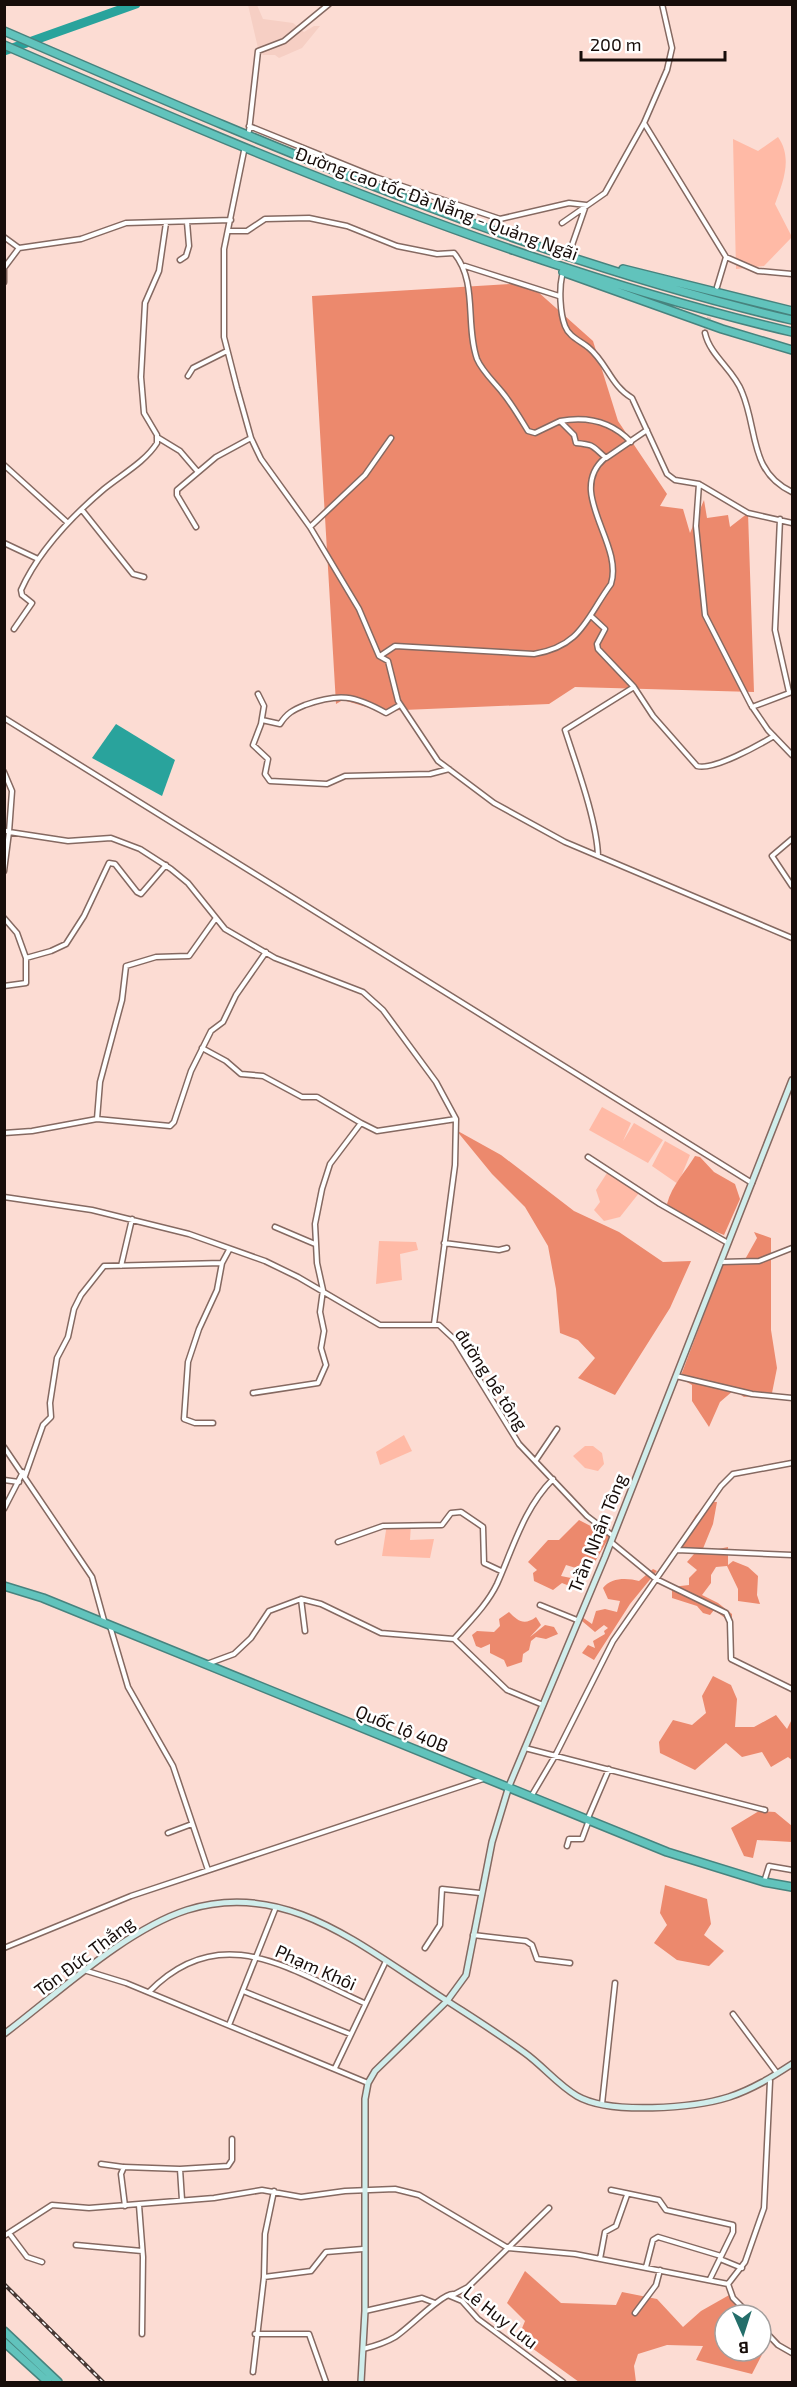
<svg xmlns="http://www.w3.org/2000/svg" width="797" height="2387" font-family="'Exo 2',sans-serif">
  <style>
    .built { fill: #f6cfc4 }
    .green { fill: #ffbaa6 }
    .forest { fill: #ec896d }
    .water { fill: #29a39c }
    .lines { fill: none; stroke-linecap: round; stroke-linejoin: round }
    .river { stroke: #29a39c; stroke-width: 9 }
    .street-tunnel { stroke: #dabdb5; stroke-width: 4; stroke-dasharray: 4 2; stroke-linecap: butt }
    .street-casing { stroke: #856961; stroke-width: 7 }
    .secondary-casing { stroke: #856961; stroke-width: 8 }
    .highway-casing { stroke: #47837e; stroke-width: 10 }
    .street { stroke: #fff; stroke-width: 4 }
    .secondary { stroke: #d0edeb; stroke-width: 5 }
    .highway { stroke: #61c3bc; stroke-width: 7 }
    .rail-casing { stroke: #483935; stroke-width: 4 }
    .rail { stroke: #fff; stroke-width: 1.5; stroke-dasharray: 4.5; stroke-linecap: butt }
    .labels { text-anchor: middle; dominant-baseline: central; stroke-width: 5; stroke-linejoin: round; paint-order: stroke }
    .street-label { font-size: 18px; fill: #170d0a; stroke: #fff }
  </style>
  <rect width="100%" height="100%" fill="#fcdcd3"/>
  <path class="built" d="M248,5H257L263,19L293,23L304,32L314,26H320L302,48L279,58L275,55H263L258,48Z"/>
  <path class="green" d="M778,137C793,158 783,182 775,204L792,237L764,266L736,269L733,139L758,151Z
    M602,1107L631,1123L623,1141L634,1123L663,1140L648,1163L589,1130Z
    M665,1141L690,1155L678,1184L652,1166Z
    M607,1173L639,1193L620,1217L604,1221L594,1210L600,1202L596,1190Z
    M379,1241L416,1242L418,1250L400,1254L402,1280L376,1284Z
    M404,1435L412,1451L380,1465L376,1452Z
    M585,1446H593L602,1453L604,1464L598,1471L585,1468L573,1456Z
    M387,1524H411L410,1540L434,1539L430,1558L382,1556Z"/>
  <path class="forest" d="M528,283L593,341L618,421L667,494L660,506L683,509L690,533L704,500L707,518L728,515L730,527L748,513L754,692L575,687L549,704L380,711L343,700L336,704L312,296Z
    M456,1130L501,1155L574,1211L619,1232L663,1262L691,1261L670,1308L615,1395L578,1378L595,1358L578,1340L560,1333L556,1289L548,1246L525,1207L492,1174Z
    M695,1156L700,1157L714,1172L735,1184L740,1199L724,1235L689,1221L667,1204C672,1185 686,1171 695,1156Z
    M754,1232L771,1238V1330L777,1368L772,1393L744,1397L734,1390L720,1402L709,1427L692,1401V1385L680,1378L725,1259L743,1263L757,1238Z
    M709,1502H717L713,1524L702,1551L675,1550L696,1515Z
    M579,1520L610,1536L589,1572L566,1565L561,1576L581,1580L577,1589L562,1583L553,1590L534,1581L533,1573L537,1570L528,1562L548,1540H559Z
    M728,1547V1565L733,1561L748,1567L758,1576L757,1595L760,1604L738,1601V1589L727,1566L716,1567L711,1575V1583L702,1595L718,1603L732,1614V1618H725L714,1610L710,1615L703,1613L697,1606L672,1598V1587L689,1585V1578L697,1570L687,1562L694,1554Z
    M653,1569L657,1571L630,1604L594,1660L582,1653L588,1645L595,1648L593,1641L605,1634L604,1631L608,1628L604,1625L595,1632L582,1621V1617L592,1624L596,1611L605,1609L617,1612L620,1601L608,1599L603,1588C611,1577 628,1578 639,1581Z
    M509,1612C518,1621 524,1626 536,1617L541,1625L530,1637L545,1625L554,1627L558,1634L546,1639L536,1637L531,1641L529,1650L523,1654L522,1662L507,1667L504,1660L490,1653V1644L481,1648L476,1646L472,1635L477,1631L494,1632L500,1626L499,1619Z
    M713,1676L731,1685L737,1699L735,1727H754L776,1715L787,1729L792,1719V1760L788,1757L771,1767L762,1752L742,1757L726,1743L695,1770L660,1753L659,1742L673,1720L692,1725L706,1713L702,1696Z
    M759,1811L775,1812L792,1826V1842L757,1840L753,1858L744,1856L731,1828Z
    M665,1885L707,1899L711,1924L704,1935L724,1951L709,1966L677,1960L654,1943L667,1925L660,1913Z
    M525,2271L561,2303L616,2305L622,2292L657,2299L683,2327L701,2311L731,2294L746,2315H725V2351H761V2336L767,2345L752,2374L696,2360L703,2346L667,2345L638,2354L634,2366L636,2382H579L518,2338L525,2321L507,2303Z"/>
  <path class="water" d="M116,724L175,760L162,796L92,758Z"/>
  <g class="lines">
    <path class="river" d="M4,51L136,4"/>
    <path class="street-tunnel" d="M564,267L571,248
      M705,333L714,299"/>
    <g class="street-casing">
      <path id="street" d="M644,123L726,257L717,287
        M249,126L375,177L500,219L569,203L586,205L571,248
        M249,131L258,51L284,41L329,4
        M244,151L224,249V337L237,388L251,438L261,459L310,527L359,609L379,656L388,661L398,701L438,761L494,803L565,842L792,938
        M562,223L605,193L644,123L667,70L672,48L662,4
        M228,231H247L265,219L309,218L347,226L397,246L437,254L454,253C478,282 465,324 477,359C482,371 494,382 502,392C512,404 520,418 528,431L535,433L560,421L574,435L576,443C595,445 591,445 606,458L647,430
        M4,237L19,248
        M726,257L758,271L792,274
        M180,260L186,256L189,246L187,222
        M465,266L559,296
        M4,268L19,248L81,239L126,223L231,220
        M4,269V282
        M562,276C559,289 560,313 565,326C569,337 581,341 589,348C607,363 611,386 632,398L667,474L675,480L699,484L748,513L792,523
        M705,333C710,356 734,370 742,392C758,430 749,472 792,492
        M188,376L193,368L227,351
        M560,421C587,416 612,422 631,442
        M157,437L180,451L198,472
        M4,465L68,523
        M699,484L696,526L705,615L751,705L768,730L792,755
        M82,510L133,574L144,577
        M780,519L775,630L789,692
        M196,527L177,495V490L216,457L251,438
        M310,527L365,475L391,438
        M4,543L38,559
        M591,616L605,629L597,644L598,649L634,687L653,716L697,766C713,771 759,745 774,736
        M14,629L32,603L22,595L21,590C39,550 71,517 104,489C121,475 145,462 157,443V435L144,413L141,377L145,303L159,271L166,223
        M380,656L395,646L534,654C582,646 586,618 611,584C624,543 565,492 605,458
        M258,694L264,706L261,724L253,745L268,759L265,774L270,781L327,784L345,776L430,774L449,769
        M752,707L792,692
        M4,718L752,1183
        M262,720L280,724C287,713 293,710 305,705C339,693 354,695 386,713L400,705
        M4,772L12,791L9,832L68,841L111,838L140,849L171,869L188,883L225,929L275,958L363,992L383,1010L436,1082L456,1119L455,1165L434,1324
        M4,830L9,832L4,871
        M792,839L772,856L792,886
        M598,856C597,821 576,764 565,730L634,687
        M4,918L17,933L26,958
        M4,986L26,983V958L51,951L66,944L84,916L109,863L115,864L137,892L141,894L166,865
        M202,1048L226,1061L241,1074L263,1076L302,1097H317L361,1123L330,1164L322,1189L315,1224L317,1263L323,1290L320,1312L324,1331L321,1348L326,1365L318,1383L253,1393
        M97,1119L100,1082L122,1000L126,966L156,957L189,956L216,918
        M361,1123L377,1131L456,1119
        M4,1133L32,1131L97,1119L170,1126L174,1122L191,1071L211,1031L223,1022L236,995L266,952
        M588,1157L660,1204L728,1243
        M4,1197L92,1210L189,1234L265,1261L298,1277L380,1325H439L455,1340L519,1444L587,1516L613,1536
        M275,1227L315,1244
        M444,1243L499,1250L507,1248
        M721,1262L759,1261L792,1248
        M121,1266L132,1219
        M676,1376L752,1394L792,1398
        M213,1423H195L184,1419L188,1362L199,1329L217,1290L222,1263L229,1250
        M4,1447L92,1577L105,1624
        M536,1460L557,1429
        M25,1476L43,1425L51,1417L50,1403L57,1358L68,1337L74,1309L81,1295L104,1266L222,1263
        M4,1480L19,1482
        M4,1509L23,1472
        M338,1542L383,1526L442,1525L451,1513L461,1512L483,1527L484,1563L501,1571
        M611,1542L656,1579L726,1613L730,1622L731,1659L792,1689
        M677,1550L792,1555
        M301,1599L305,1631
        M540,1605L577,1620
        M110,1626L128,1687L173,1766L208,1870
        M454,1639C469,1622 487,1605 497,1584C513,1548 524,1508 553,1479
        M207,1664L234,1654L251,1638L269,1611L301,1599L321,1604L381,1633L454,1639L507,1690L543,1705
        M525,1748L765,1810
        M532,1795L555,1756L613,1641L721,1486L733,1474L792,1463
        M588,1818L609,1769
        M168,1833L192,1824
        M567,1846L569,1839H582L589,1820
        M764,1882L769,1866L792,1870
        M473,1935L526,1941L532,1945L537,1959L570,1963
        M4,1948L131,1896L483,1779
        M425,1948L440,1925L442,1889L480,1893
        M87,1971L126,1983L368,2083
        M243,1991L350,2034
        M149,1992C220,1919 289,1969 364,2003
        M733,2014L777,2073
        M229,2025L276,1907
        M335,2068L386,1961
        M602,2104L615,1983
        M101,2164L123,2167
        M180,2169L182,2200
        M611,2190L659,2200L666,2210L733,2225V2232L710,2279
        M139,2205L143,2257L142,2334
        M125,2206L121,2174L124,2167L180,2169L228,2166L232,2160V2139
        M9,2233L27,2257L42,2262
        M4,2236L52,2205L89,2208L214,2198L262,2190L301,2197L345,2191L395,2189L419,2195L508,2248L575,2254L728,2284L745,2262L764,2208L770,2081
        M76,2245L142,2251
        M600,2259L605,2232L616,2226L627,2195
        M720,2259L742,2268
        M646,2267L653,2240L658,2237L721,2256
        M264,2277L311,2271L326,2252L363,2249
        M728,2284L733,2298L750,2315
        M451,2296L468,2287L549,2208
        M365,2311L422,2298L435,2303
        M635,2313L656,2285L660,2270
        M761,2327L778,2345L792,2353
        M255,2334H309L326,2382
        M363,2349C375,2346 385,2343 395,2337C409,2328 441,2294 453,2294L450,2296L462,2301L478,2319L563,2382
        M253,2372L264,2277L265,2234L274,2191"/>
    </g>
    <g class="secondary-casing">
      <path id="secondary" d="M4,2034C57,1994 125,1930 187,1910C279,1881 351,1938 423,1985C457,2008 492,2029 525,2053C543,2066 558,2085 577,2096C610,2115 694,2108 729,2097C753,2089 772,2077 792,2064
        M361,2382L365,2311V2099L368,2083L375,2071L447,2001L466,1975L492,1842L509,1786L605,1557L792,1080"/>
    </g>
    <g class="highway-casing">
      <path id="highway" d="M4,31C261,142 519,256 792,320
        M4,45C260,156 520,268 792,332
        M623,269L792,311
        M563,272L722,329L792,350
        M4,1586L43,1598L667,1852L764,1882L792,1887
        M4,2331L58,2382
        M4,2342L48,2382"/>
    </g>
    <use href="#street" class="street"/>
    <use href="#secondary" class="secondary"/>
    <use href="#highway" class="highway"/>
    <g class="rail-casing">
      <path id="rail" d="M4,2284L103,2382"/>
    </g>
    <use href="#rail" class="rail"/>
  </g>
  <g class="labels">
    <g class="street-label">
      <text transform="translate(437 203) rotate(20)">Đường cao tốc Đà Nẵng - Quảng Ngãi</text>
      <text transform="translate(492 1379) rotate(57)">đường bê tông</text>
      <text transform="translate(597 1533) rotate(-68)">Trần Nhân Tông</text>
      <text transform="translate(402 1728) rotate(22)">Quốc lộ 40B</text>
      <text transform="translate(84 1956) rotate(-37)">Tôn Đức Thắng</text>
      <text transform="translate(316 1967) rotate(24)">Phạm Khôi</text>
      <text transform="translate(501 2317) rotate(38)">Lê Huy Lưu</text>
    </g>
  </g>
  <rect width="797" height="2387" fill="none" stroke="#170d0a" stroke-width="12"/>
  <g transform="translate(743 2333) rotate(177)"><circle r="28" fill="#ffffff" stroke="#a29e9d" stroke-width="1.5"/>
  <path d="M0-4.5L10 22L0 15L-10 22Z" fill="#246e6a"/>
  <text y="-9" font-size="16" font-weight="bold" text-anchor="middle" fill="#170d0a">B</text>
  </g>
  <path d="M581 51v9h144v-9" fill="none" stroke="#170d0a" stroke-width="3"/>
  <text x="590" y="51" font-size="18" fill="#170d0a" stroke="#ffffff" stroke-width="4.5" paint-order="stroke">200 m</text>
</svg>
